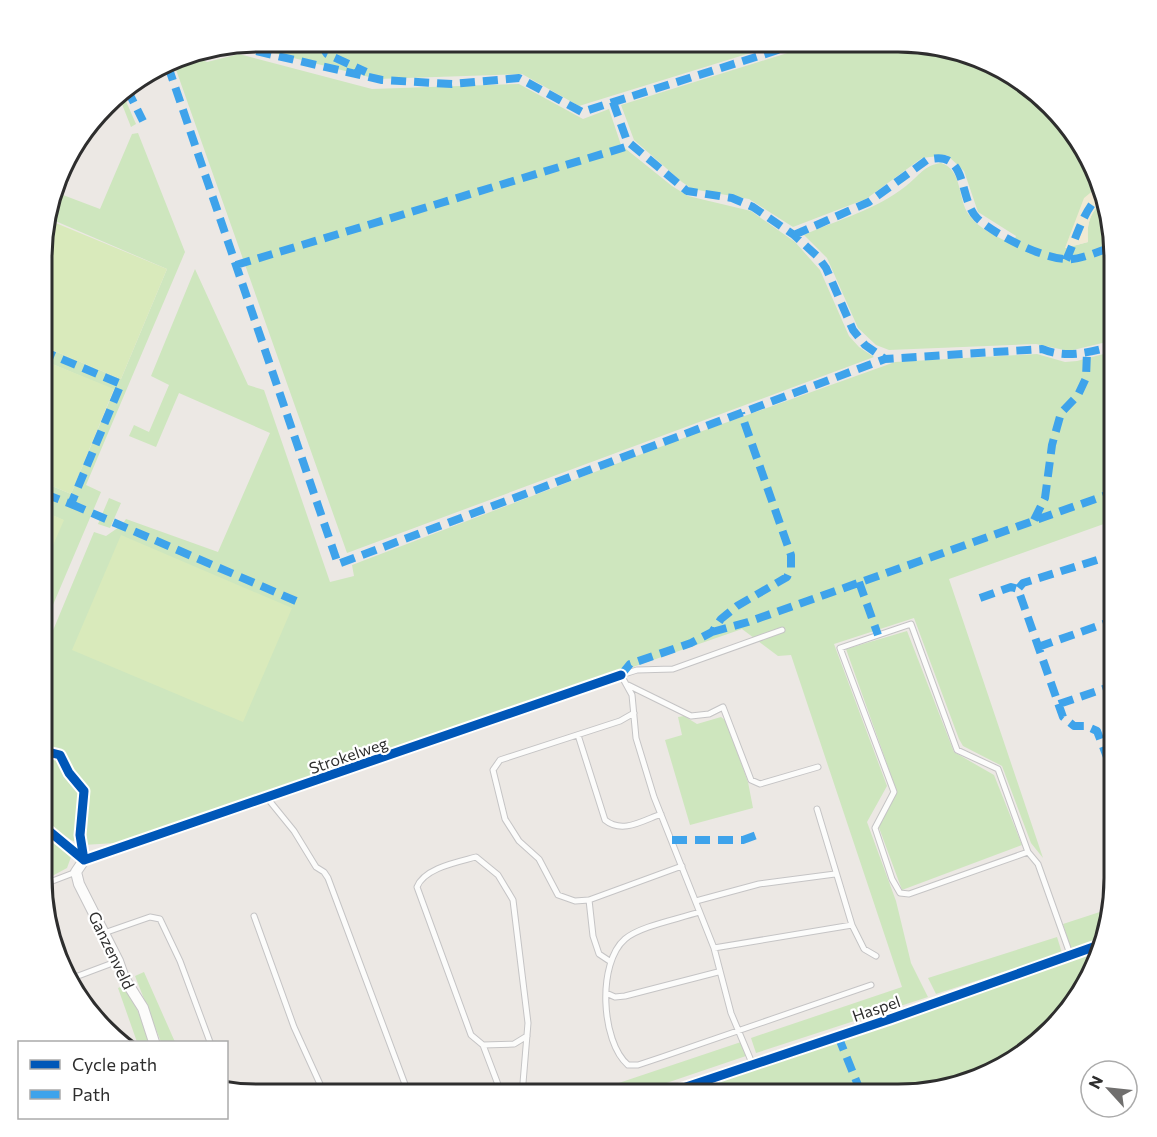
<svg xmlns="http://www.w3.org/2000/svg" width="1157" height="1137" font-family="Commissioner,sans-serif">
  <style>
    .green { fill: #cee6be }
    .sand { fill: #f0ead3 }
    .pitch { fill: #d9eabb }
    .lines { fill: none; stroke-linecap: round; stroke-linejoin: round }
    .lane-casing { stroke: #c5c4c5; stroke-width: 7 }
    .street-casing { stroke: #c5c4c5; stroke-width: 12 }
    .lane { stroke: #fcfcfb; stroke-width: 5 }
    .street { stroke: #fcfcfb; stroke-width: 10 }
    .quiet { stroke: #3ea3eb; stroke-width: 8; stroke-dasharray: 15 8; stroke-linecap: butt }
    .cycleway-casing { stroke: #fff; stroke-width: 13 }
    .cycleway { stroke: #0057b8; stroke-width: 9 }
    .labels { text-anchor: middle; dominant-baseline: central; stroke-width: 4.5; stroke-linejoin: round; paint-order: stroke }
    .street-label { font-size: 16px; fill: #2e2e2e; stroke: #fff }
    .rim { fill: none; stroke: #2e2e2e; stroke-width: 3 }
  </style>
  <rect width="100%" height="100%" fill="#ece8e4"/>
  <path class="green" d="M259,42L783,43L579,106L522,74L377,79L242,45Z
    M816,44H926L1006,71L1070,127L1101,184L1092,190L1066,248L1088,242C1087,228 1088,216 1098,206L1106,204L1115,245V340L1069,351L1036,344L889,350L876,345L858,328L827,258L804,235C839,219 876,210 906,186C919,176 924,165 941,163C963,170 957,198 969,215C978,228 998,238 1013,244L1016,236L978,212L964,171L947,155L922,158L866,199L793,227L749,199L692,189L682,182L634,140L621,105Z
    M199,52L202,60L207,62L239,54L372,89L519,84L583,119L609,109L621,145L672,186L688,196L751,211L795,242L820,270L849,336L859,347L874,357L347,553L174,64L189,54Z
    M122,92L136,124L131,127L118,94Z
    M138,133L185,252L86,485L101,492L44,626V566L63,520L45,512V483L71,494L114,390L45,361V347L121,379L167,269L46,217L55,192L100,209L132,134Z
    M195,269L248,385L264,390L330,582L354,576L352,565L694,434L895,362L1037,354L1065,362L1077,361L1115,351V520L949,579L1043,858L1031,843L1002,766L963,746L959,739L914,618L834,644L887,786L867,822L896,901L911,963L928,997L756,1053L751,1038L902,987L791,655L778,656L742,629L245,802L116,843L83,845L71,840L43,821L44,652L94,532L106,536L122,525L126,519L218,552L270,433L179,393L156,447L129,436L134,425L149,432L169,385L151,376Z
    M109,498L121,503L110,528L98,524Z
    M907,631L954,752L994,775L1022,845L902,890L878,825L897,792L846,649Z
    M684,716L697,724L721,717L726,721L748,782L753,808L690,825L665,740L682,735L678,717Z
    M43,834L71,857L67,868L43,881Z
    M1109,909L1100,939L1071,950L1063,924Z
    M1057,937L1062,953L936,994L928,978Z
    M1097,951L1086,986L1030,1050L968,1083L912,1095H670Z
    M144,972L175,1042H161L135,976Z
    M127,984L150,1042H137L118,988Z
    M741,1042L746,1056L631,1095H583Z"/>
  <path class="sand" d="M1101,184L1106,204L1098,206C1088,217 1087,228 1088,242L1065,248L1084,198Z"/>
  <path class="pitch" d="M46,219L167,269L121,379L45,347Z
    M45,361L114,389L71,494L45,483Z
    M45,512L64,520L44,566Z
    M121,535L292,608L243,722L72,650Z"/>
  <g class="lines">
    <g class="lane-casing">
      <path id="lane" d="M628,685L691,716L709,714L723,707L751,780L760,784L818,767
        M578,735L605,820C622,834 642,821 661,814
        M268,799L294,831L316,867L324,872L328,878L409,1095
        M817,809L852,925
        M1028,852L909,894L900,893L892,879L875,828L894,792L840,648L911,624L957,750L998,769L1028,852L1038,864L1070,954
        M42,885L76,872
        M589,900L575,901L558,895L539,859L519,841L505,819L493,770L500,760L620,721L634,713
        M696,901L759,884L835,874
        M699,912C679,919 640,926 625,939C597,963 601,1042 628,1065H638L662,1057L871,985
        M254,916L294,1027L325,1095
        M104,933L150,917L160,919L180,961L210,1042
        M714,948L852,925L864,949L876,956
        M611,962L599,954L593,936L589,900L682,866
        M70,979L118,961
        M606,993L615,997L625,996L718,972
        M483,1045L514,1044L527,1036
        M752,1063L731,1013L714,948L654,797L636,738L632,695L621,675L637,670L673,669L782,630
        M226,1086L228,1090
        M502,1095L483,1045L471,1035L417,887C424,868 458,862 476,857L498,875L513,900L528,1023L522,1095"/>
    </g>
    <g class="street-casing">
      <path id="street" d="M43,826L84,860L621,675
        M84,860L76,872L79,884L118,961L124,978L143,1008L154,1042
        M662,1095L890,1019L1099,945"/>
    </g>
    <use href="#lane" class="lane"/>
    <use href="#street" class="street"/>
    <path class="quiet" d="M319,42L327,54L366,72
      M234,46L382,80L452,84L519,78L582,112L800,43
      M168,66L338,564L885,359L1042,349C1067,359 1089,352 1115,346
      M127,89L143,121
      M613,102L627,141L687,191L732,198L753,207L794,235L818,257L826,268L853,330L865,345L885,359
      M794,235L869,202L927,160C969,148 958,199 977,218C993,234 1042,258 1065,259C1079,261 1101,250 1115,246
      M1066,260C1076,240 1085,203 1104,193
      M236,265L632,145
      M45,494L71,504L121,384L45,352
      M71,504L296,601
      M1034,520L1045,498L1052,445L1061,413L1078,395L1086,378L1087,352
      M1097,560L1023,583L1018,589L1063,717L1074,726H1086L1097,731L1115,778
      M859,582L878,635
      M980,598L1011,587L1018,589
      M712,632L748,622L1115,492
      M1038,647L1115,620
      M621,675L630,664L691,643L712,632L721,619L737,606L787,577L791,568V555L741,413
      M1059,704L1115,685
      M672,840H743L762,833
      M838,1036L862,1095"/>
    <g class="cycleway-casing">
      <path id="cycleway" d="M43,757L52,753L60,755L69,773L84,791L80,835L84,860
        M43,826L84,860L621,675
        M662,1095L890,1019L1099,945"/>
    </g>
    <use href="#cycleway" class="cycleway"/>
  </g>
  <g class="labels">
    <g class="street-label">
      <text transform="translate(348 755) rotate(-19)">Strokelweg</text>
      <text transform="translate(112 950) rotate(64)">Ganzenveld</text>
      <text transform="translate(876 1008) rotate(-19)">Haspel</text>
    </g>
  </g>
  <path d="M0 0H1157V1137H0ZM258 52H898A206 206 0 0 1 1104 258V878A206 206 0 0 1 898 1084H258A206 206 0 0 1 52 878V258A206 206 0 0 1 258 52Z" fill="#fff" fill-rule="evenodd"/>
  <path class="rim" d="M258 52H898A206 206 0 0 1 1104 258V878A206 206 0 0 1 898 1084H258A206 206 0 0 1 52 878V258A206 206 0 0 1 258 52Z"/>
  <rect x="18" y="1041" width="210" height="78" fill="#ffffff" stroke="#ababab" stroke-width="1.5"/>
  <rect x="30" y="1060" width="30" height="9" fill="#0057b8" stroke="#ababab" stroke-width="1.5"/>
  <text x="72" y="1071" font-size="18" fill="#2e2e2e">Cycle path</text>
  <rect x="30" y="1090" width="30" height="9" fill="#3ea3eb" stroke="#ababab" stroke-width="1.5"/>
  <text x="72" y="1101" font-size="18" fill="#2e2e2e">Path</text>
  <g transform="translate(1109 1089) rotate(297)"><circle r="28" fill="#ffffff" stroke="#ababab" stroke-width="1.5"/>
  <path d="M0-4.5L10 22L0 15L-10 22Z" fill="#706f6e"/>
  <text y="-9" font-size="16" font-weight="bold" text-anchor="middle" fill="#2e2e2e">N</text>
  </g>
</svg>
